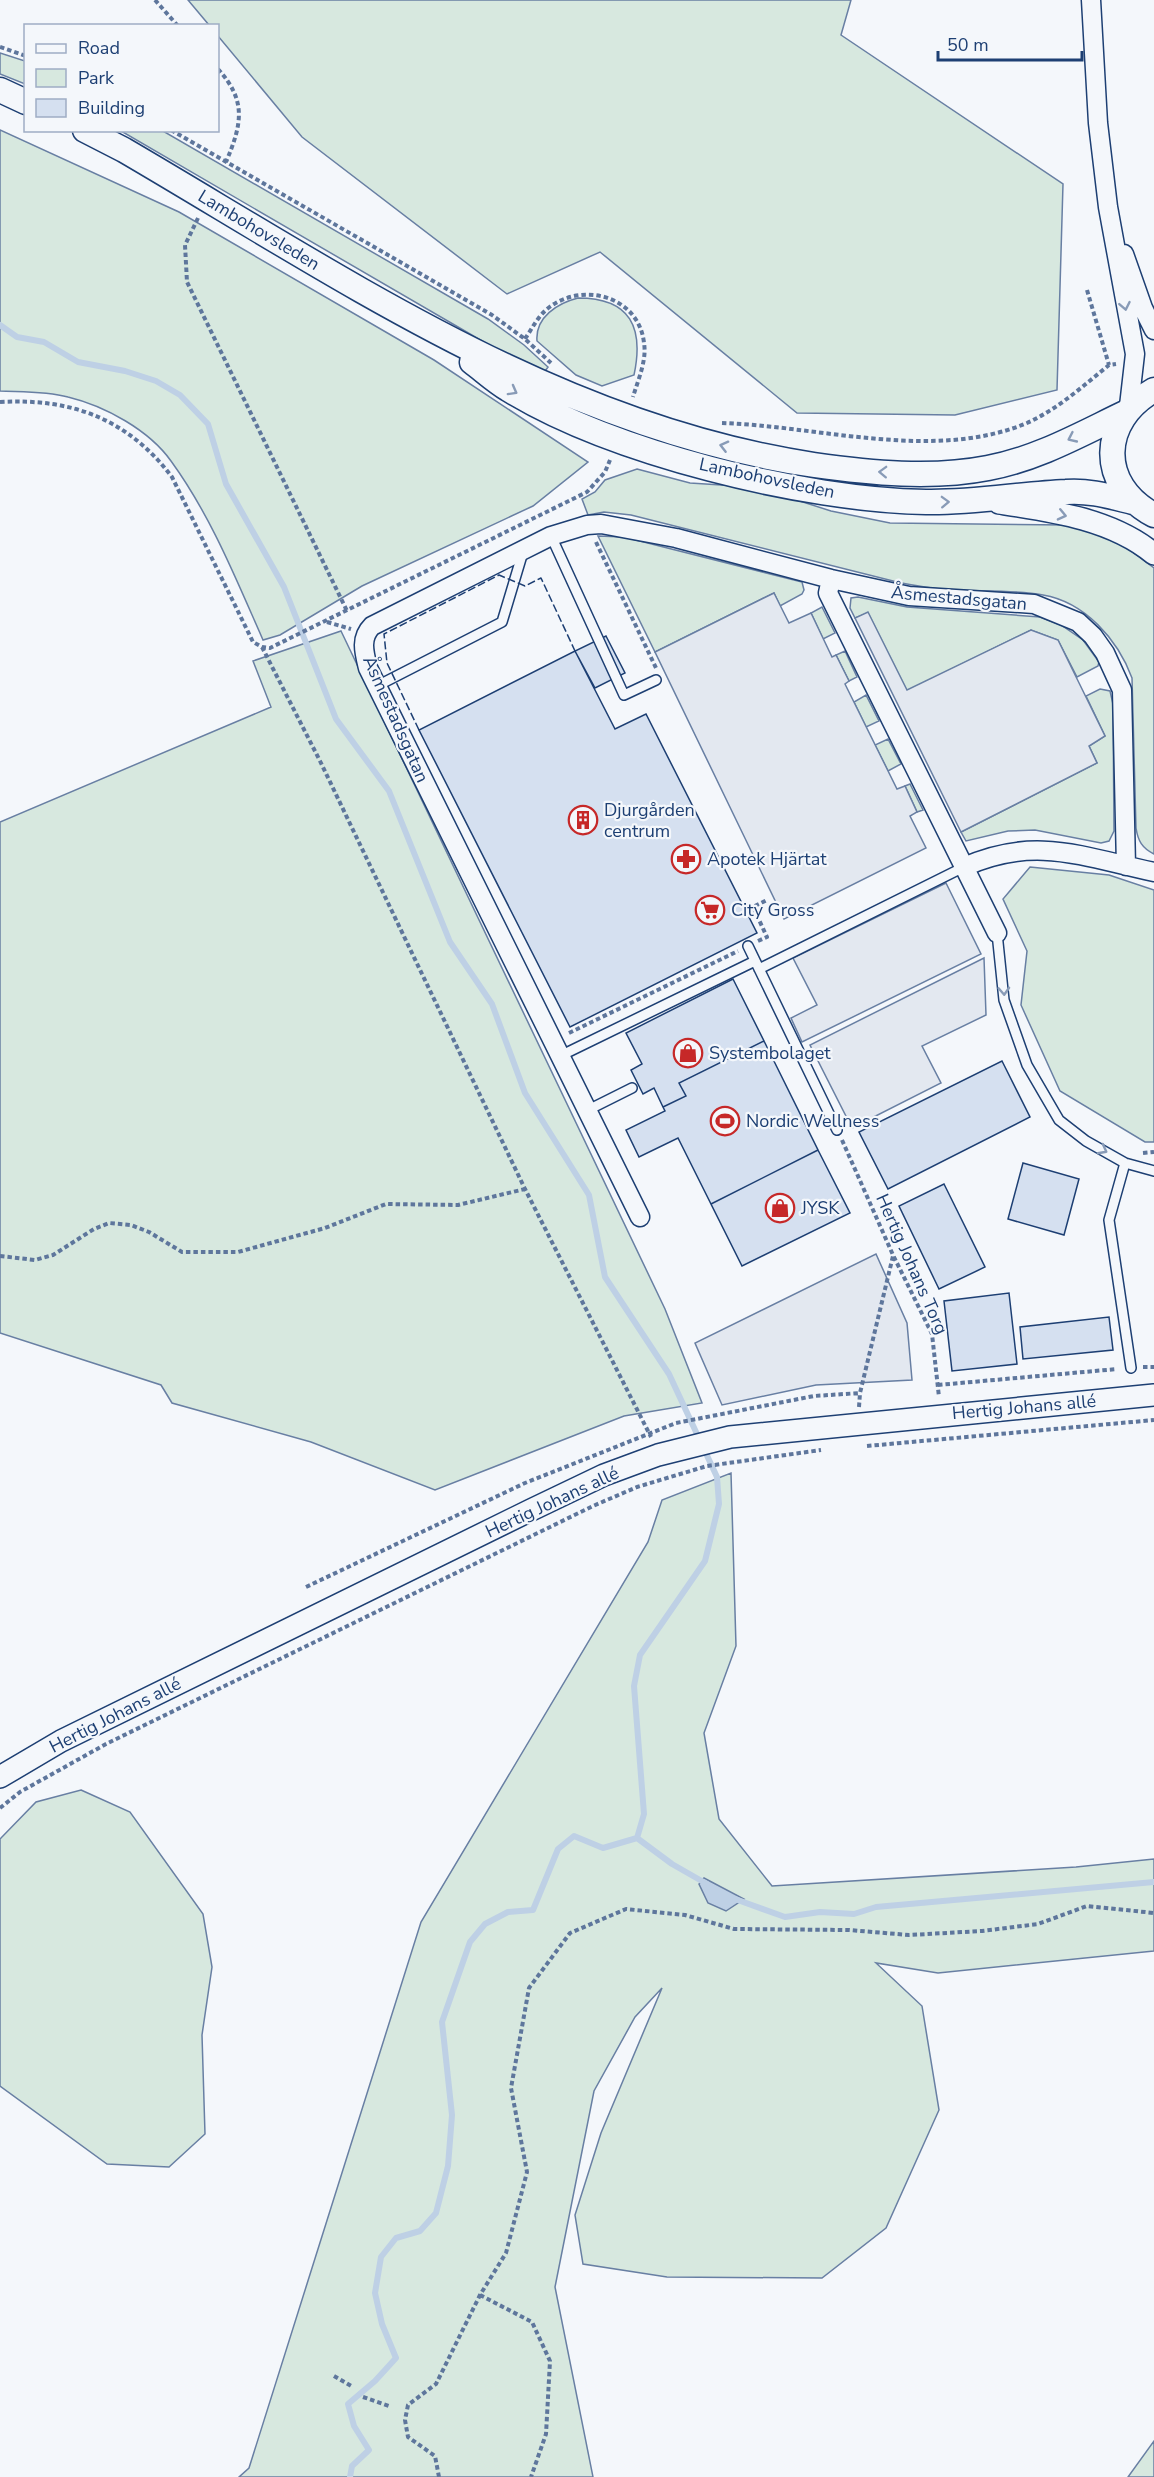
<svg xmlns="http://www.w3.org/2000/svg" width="1154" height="2477" font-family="'Nunito Sans',sans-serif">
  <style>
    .green { fill: #d7e8df; stroke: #687fa3; stroke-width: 1.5 }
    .parking { fill: #e3e8f0; stroke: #687fa3; stroke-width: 1.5 }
    .water { fill: #bed0e5; stroke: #687fa3; stroke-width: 1.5 }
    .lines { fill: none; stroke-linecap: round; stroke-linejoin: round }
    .stream { stroke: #bed0e5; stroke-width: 6 }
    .building { fill: #d5e0f0; stroke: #1d3f73; stroke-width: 1.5 }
    .service-casing { stroke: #1d3f73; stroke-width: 12 }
    .minor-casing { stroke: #1d3f73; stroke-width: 21 }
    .tertiary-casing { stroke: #1d3f73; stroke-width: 24 }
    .secondary-casing { stroke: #1d3f73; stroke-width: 27 }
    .path { stroke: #5e769c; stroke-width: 4; stroke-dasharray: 4.5 3; stroke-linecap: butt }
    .service { stroke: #f4f7fb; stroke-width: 9 }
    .minor { stroke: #f4f7fb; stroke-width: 18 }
    .tertiary { stroke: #f4f7fb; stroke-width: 21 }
    .secondary { stroke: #f4f7fb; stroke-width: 24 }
    .fence { stroke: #1d3f73; stroke-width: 1.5; stroke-dasharray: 8 3; stroke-linecap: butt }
    .oneway { stroke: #889bb7 }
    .labels { text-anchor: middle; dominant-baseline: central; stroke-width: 4.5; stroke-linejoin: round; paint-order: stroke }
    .street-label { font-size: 18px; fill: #1d3f73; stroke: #f4f7fb }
    .poi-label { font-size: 18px; fill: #1d3f73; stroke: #f4f7fb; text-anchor: start }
  </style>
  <rect width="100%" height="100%" fill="#f4f7fb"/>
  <path class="green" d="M188,0H851L841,35L1063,184L1057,390L955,415L797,413L600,252L507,294L302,137L218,36V26L209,25Z
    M0,53L25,61V84L0,74Z
    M0,130L179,212L434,360L588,462L533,506L362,586L280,635L263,640C236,579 211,516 171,461C149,430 105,406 68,397C46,391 22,392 0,391Z
    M121,131H163L488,319L524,345L548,367L543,374L489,345Z
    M578,298C631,298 644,328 634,375L602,386L576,375L537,341C535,317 558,303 578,298Z
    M637,469L690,483L737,486L781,495L831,511L890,523L1067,525L1103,536L1127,548L1154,568V854C1142,848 1138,841 1136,828L1132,678C1118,640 1085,602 1043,595C1010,589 975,592 942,589C927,588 912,585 897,582L631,515L604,512L588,515L582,499L595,492L605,480Z
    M598,536L624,537L802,582L804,590L802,594L780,606L774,593L655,652Z
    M858,597L907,607L1040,617L1061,625L1083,640L1099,662L1098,666L1077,677L1058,640L1031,630L907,691L868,613L855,618L850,608L851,598Z
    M822,607L835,633L823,639L811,613Z
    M341,631L665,1309L702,1403L624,1416L435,1490L311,1442L172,1403L161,1385L0,1333V822L271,707L253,661Z
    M845,651L857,677L849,681L836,655Z
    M1100,689L1110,691L1113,704L1114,831L1109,841L1101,843L1035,830L1008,831L966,841L961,832L1097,763L1089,746L1105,736L1086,696Z
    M866,695L879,721L866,727L854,702Z
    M888,739L901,764L888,771L875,745Z
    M910,784L923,810L917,812L905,786Z
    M1030,867L1109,875L1154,890V1142H1145L1060,1091L1021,1005L1027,951L1003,899Z
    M731,1473L736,1646L704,1733L719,1819L772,1886L1076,1867L1154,1859V1951L938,1973L876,1963L922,2006L939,2110L886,2228L822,2278L667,2277L583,2264L575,2215L601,2133L662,1988L635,2017L594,2091L555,2287L593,2477H239L249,2468L421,1922L648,1542L662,1500Z
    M81,1790L130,1812L203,1914L212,1967L202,2035L205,2134L169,2167L107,2164L0,2086V1839L36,1802Z
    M1154,2441V2477H1128Z"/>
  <path class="parking" d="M774,593L789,623L811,613L832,657L836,655L849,681L845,684L897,789L905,786L917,812L910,816L926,848L784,919L655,652Z
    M868,612L907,690L1031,630L1058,640L1105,736L1089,746L1097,763L961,832L855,618Z
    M946,883L981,954L802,1042L791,1018L817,1005L793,958Z
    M984,958L986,1015L922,1046L941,1083L852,1128L810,1045Z
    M876,1254L907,1323L912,1380L816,1385L722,1405L695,1343Z"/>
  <path class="water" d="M704,1878L744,1899L726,1911L708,1903L699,1884Z"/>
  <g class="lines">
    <path class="stream" d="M0,325L17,337L44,342L78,362L125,371L156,381L180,395L208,424L226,484L284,587L336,719L389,791L450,942L492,1004L525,1093L589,1195L605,1277L669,1374L717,1477L719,1504L705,1561L640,1655L634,1686L644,1814L637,1838L603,1848L574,1836L558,1849L533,1910L508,1912L485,1924L470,1942L442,2022L452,2115L448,2166L436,2213L420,2231L396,2238L381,2257L375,2293L382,2324L396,2358L375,2381L348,2404L354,2426L369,2450L352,2466L350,2477
      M637,1838L672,1864L707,1884
      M735,1899L785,1917L820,1912L854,1914L876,1907L1154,1882"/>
  </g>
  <path class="building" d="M606,636L625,673L595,688L575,651Z
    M575,651L615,729L646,714L757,933L570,1027L419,730Z
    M733,979L764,1041L679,1083L686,1096L663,1107L654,1088L643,1094L631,1070L642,1064L626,1033Z
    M764,1041L818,1150L711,1204L678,1138L639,1157L626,1130L665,1111L663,1107L686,1096L679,1083Z
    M1002,1061L1030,1117L888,1189L859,1132Z
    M818,1150L850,1213L742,1266L711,1204Z
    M1023,1163L1079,1179L1064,1235L1008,1219Z
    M944,1184L985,1267L939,1289L899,1206Z
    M1009,1293L1017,1364L952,1371L944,1301Z
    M1109,1317L1113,1350L1023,1359L1020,1327Z"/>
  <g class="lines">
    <g class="service-casing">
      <path id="service" d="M551,536L624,695L656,680
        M377,686L502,622L523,552
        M997,933L1004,1000L1027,1065L1059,1120L1086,1141L1125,1163L1154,1171
        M748,946L837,1130
        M759,969L964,867
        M560,1056L755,961
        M588,1110L632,1088
        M1125,1163L1109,1220L1131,1368"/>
    </g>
    <g class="minor-casing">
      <path id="minor" d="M1091,0L1098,123L1108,207L1135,354L1129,406
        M1124,254L1143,308L1154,330
        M831,579L828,593L997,933
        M964,867C1035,835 1083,857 1154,872
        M640,1217L368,668C364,652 360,638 372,626L551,536L587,525L601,524L676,538L831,579L909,596L1034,604L1078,622L1093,636L1105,653L1122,690L1126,866"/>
    </g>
    <g class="tertiary-casing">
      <path id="tertiary" d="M999,503C1052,511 1112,519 1154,554
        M0,1777L61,1741L531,1510L604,1475L658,1455L730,1437L1154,1395"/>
    </g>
    <g class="secondary-casing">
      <path id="secondary" d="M0,90L26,102
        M85,130L124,150C343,278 558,427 814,465C871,473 932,479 988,468C1037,459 1081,434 1125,413
        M472,362C484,371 496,382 508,389C612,453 804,500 926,502C973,503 1020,494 1066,492C1089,490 1112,497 1133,502
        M1154,390C1100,420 1097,485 1154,515"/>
    </g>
    <path class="path" d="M155,0L178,26
      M0,47L26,56
      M218,69C247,101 242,124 226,162
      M171,130L492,315L525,339L551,363
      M198,218L185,245L187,282L347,611
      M1087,290L1109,365
      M525,339C533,327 539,314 551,306C585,282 639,297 644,343C647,360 638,380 633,397
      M0,402C72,398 128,419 172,477L253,642L262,647L270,648L587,492L605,472L610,460
      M722,423C819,426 934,462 1027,423C1058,409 1083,386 1109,365L1116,364
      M596,542L656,668
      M327,622L351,629
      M262,647L320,761L525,1189L651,1437
      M758,941L767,937L753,907L767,900
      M569,1033L738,951
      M842,1140L893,1255L932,1334L939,1397
      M1143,1153L1154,1152
      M0,1256L35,1260L53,1255L94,1229L109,1223L131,1225L149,1232L182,1252H238L325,1228L386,1204L458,1205L525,1189
      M1143,1367H1154
      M938,1385L1117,1369
      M859,1407L860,1393L893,1256
      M867,1446L1154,1420
      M306,1587L525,1483L676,1423L814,1396L860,1393
      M0,1808L20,1792L106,1744L593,1506L637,1487L707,1466L821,1450
      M480,2295L532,2322L550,2361L546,2434L531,2477
      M334,2376L353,2387
      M363,2397L389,2406
      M439,2477L435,2456L408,2437L405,2420L408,2405L436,2384L480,2295L506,2253L527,2172L511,2088L529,1988L570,1933L626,1909L685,1915L734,1929L849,1930L909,1935L982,1931L1038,1924L1087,1906L1154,1913"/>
    <use href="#service" class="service"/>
    <use href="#minor" class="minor"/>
    <use href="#tertiary" class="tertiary"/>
    <use href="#secondary" class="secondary"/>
    <path class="fence" d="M419,730L387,663L384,634L499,575L525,586L541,578L575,651"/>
  </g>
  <defs><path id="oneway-chevron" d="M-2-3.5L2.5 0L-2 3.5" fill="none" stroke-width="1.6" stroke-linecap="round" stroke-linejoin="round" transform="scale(1.5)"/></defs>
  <g class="oneway">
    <use href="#oneway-chevron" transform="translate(1125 306) rotate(79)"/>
    <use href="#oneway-chevron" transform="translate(513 391) rotate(29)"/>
    <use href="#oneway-chevron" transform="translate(1072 438) rotate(155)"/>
    <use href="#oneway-chevron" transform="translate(724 446) rotate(-166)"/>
    <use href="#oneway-chevron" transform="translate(883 472) rotate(-178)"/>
    <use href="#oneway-chevron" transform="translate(945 502) rotate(-2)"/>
    <use href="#oneway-chevron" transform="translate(1062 515) rotate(13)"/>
    <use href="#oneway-chevron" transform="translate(1004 991) rotate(87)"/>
    <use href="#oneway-chevron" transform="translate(1103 1150) rotate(28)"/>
  </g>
  <defs>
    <g id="building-ring" transform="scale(1.5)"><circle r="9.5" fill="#f4f7fb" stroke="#c62828" stroke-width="1.5"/><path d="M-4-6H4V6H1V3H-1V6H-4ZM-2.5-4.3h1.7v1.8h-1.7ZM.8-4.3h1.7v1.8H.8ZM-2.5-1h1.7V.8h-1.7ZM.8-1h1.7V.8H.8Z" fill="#c62828"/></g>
    <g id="pharmacy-ring" transform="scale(1.5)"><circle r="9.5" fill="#f4f7fb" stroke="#c62828" stroke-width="1.5"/><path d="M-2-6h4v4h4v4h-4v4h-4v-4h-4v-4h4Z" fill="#c62828"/></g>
    <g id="supermarket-ring" transform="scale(1.5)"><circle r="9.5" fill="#f4f7fb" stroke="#c62828" stroke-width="1.5"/><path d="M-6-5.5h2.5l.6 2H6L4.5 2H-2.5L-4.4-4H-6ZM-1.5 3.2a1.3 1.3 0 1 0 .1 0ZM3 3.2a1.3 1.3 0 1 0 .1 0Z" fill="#c62828"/></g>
    <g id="shop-ring" transform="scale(1.5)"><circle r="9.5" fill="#f4f7fb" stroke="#c62828" stroke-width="1.5"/><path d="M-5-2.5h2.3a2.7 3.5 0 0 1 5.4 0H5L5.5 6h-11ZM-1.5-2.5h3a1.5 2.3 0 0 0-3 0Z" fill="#c62828"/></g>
    <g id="stadium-ring" transform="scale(1.5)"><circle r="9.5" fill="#f4f7fb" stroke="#c62828" stroke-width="1.5"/><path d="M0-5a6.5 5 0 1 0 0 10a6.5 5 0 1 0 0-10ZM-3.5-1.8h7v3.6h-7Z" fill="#c62828"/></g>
  </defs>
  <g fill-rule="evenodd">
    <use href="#building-ring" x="583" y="820"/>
    <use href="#pharmacy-ring" x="686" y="859"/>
    <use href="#supermarket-ring" x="710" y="910"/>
    <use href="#shop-ring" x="688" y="1053"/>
    <use href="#stadium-ring" x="725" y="1121"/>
    <use href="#shop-ring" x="780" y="1208"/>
  </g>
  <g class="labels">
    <g class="street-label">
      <text transform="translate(259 230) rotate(31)">Lambohovsleden</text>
      <text transform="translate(767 478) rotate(12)">Lambohovsleden</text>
      <text transform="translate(959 598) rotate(5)">Åsmestadsgatan</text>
      <text transform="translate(396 719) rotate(66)">Åsmestadsgatan</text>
      <text transform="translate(912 1264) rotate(66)">Hertig Johans Torg</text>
      <text transform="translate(1024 1407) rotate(-5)">Hertig Johans allé</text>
      <text transform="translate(552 1502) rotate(-25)">Hertig Johans allé</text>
      <text transform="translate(115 1715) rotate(-27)">Hertig Johans allé</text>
    </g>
    <g class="poi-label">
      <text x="604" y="810">Djurgården<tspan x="604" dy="21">centrum</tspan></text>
      <text x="707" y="859">Apotek Hjärtat</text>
      <text x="731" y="910">City Gross</text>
      <text x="709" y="1053">Systembolaget</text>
      <text x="746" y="1121">Nordic Wellness</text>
      <text x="801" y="1208">JYSK</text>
    </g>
  </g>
  <rect x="24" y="24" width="195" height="108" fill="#f4f7fb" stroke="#9eadc5" stroke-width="1.5"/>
  <rect x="36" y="44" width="30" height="9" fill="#f4f7fb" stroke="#9eadc5" stroke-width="1.5"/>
  <text x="78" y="54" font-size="18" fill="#1d3f73">Road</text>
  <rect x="36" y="69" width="30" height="18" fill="#d7e8df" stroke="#9eadc5" stroke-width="1.5"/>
  <text x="78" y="84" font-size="18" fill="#1d3f73">Park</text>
  <rect x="36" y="99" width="30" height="18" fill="#d5e0f0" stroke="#9eadc5" stroke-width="1.5"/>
  <text x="78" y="114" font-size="18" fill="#1d3f73">Building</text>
  <path d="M938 51v9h144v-9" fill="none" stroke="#1d3f73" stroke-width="3"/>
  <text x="947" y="51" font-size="18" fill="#1d3f73" stroke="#f4f7fb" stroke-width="4.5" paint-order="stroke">50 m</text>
</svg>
